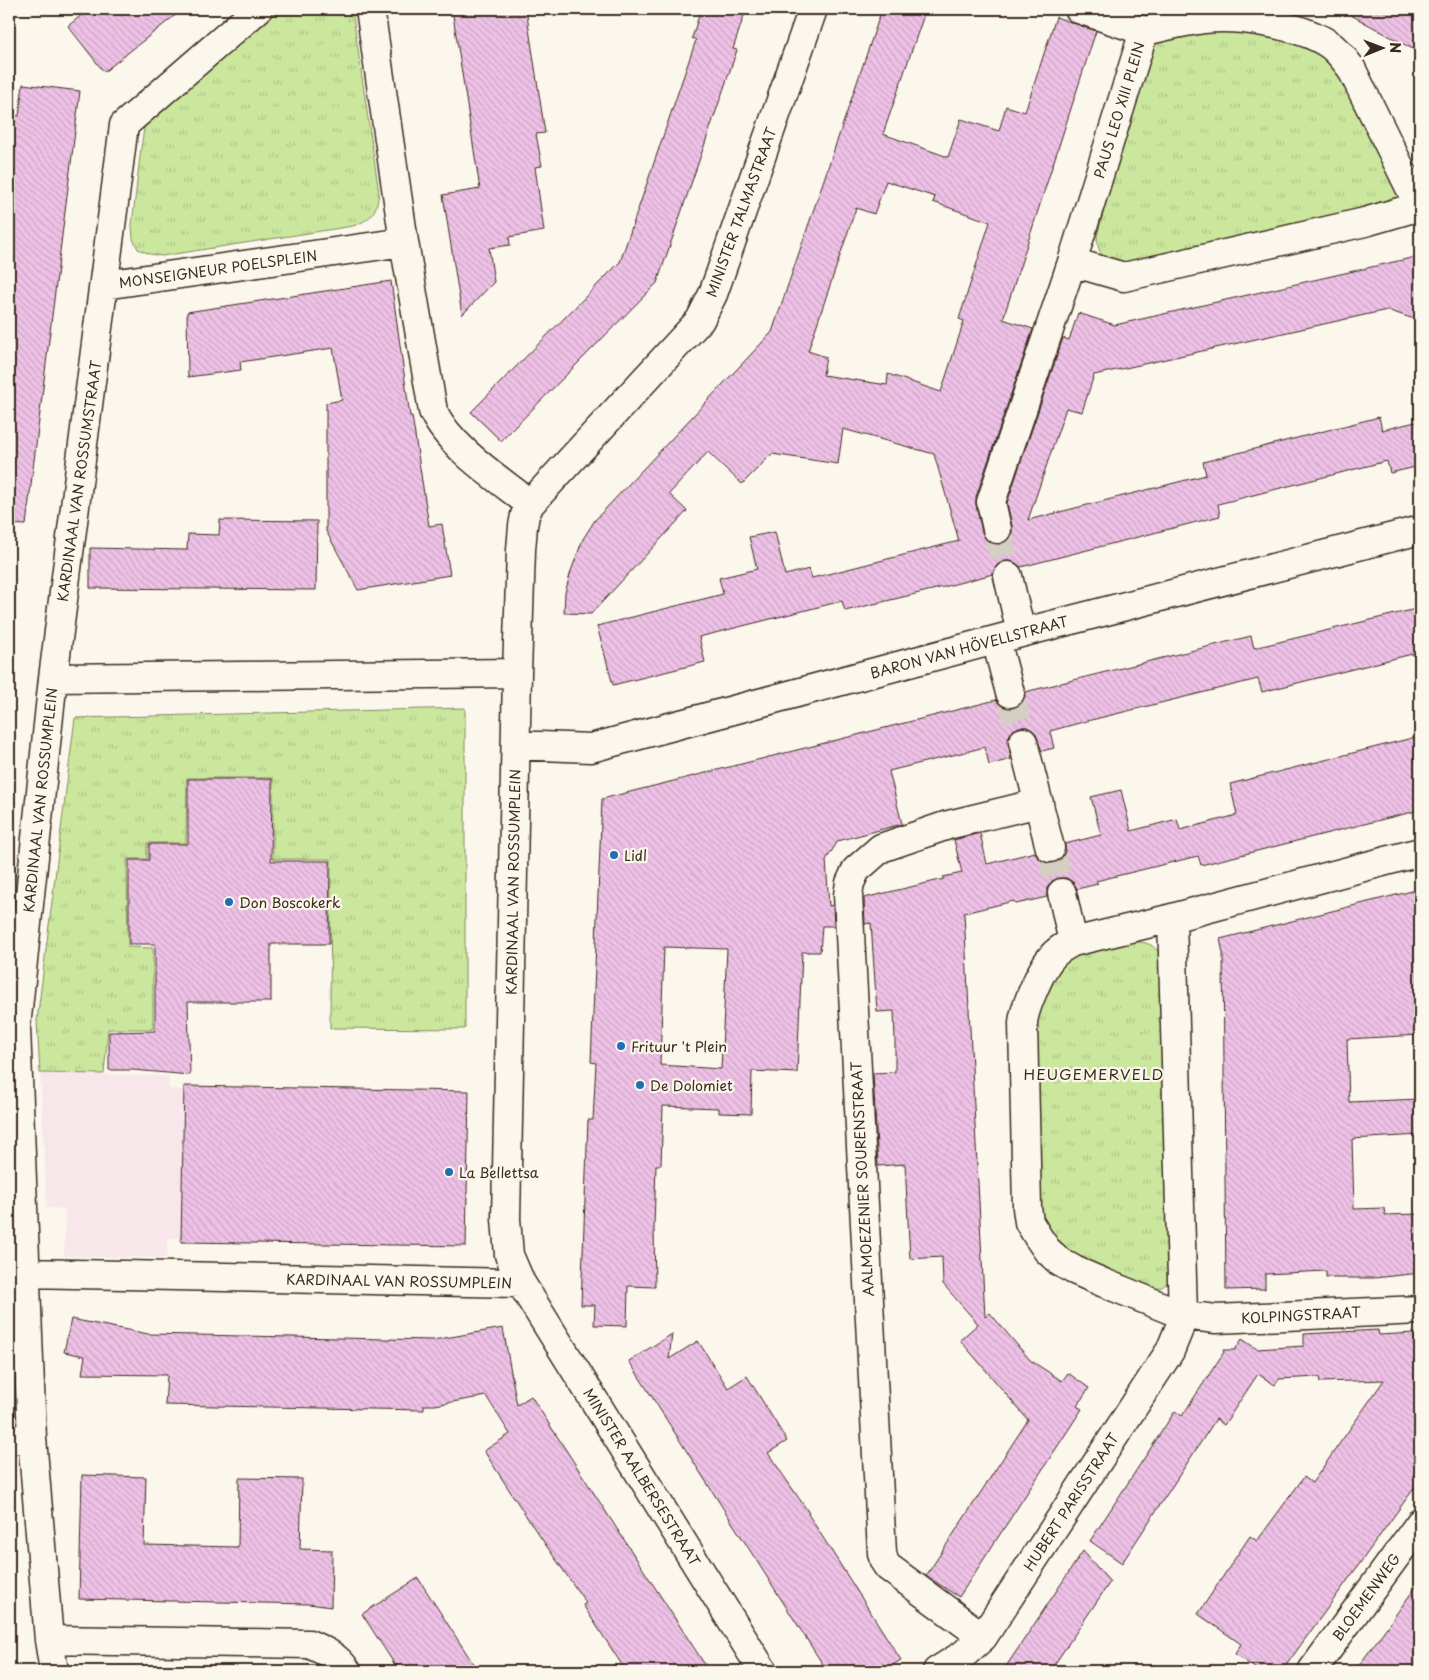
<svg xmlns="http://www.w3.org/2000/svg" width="1429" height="1680" font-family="'Playpen Sans',sans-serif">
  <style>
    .built { fill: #f7e7ea }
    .grass { fill: url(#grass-tufts); stroke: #83885e }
    .building { fill: url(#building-back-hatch); stroke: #3b2a1e; fill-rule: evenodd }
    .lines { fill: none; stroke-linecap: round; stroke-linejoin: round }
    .street-tunnel { stroke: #d5cec3; stroke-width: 28; stroke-dasharray: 28 14; stroke-linecap: butt }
    .street-casing { stroke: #3b2a1e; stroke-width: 31 }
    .street { stroke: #fbf7ec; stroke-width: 28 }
    .poi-dot { fill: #1f6fb2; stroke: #fbf7ec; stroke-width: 2 }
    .labels { text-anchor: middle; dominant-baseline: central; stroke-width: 4.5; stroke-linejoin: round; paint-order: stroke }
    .street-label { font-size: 14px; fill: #3b2a1e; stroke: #fbf7ec }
    .poi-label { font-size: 14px; fill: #3b2a1e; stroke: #fbf7ec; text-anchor: start }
    .neighbourhood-label { font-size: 15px; letter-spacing: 1px; fill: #3b2a1e; stroke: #fbf7ec }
  </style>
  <defs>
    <pattern id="grass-tufts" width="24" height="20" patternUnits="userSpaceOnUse" patternTransform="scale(1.25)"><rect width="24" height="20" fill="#cbe79e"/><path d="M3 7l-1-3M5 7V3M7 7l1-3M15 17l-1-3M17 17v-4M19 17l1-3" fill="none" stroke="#afc688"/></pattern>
    <pattern id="building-back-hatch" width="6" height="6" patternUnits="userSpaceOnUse" patternTransform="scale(1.25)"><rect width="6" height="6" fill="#eec1e6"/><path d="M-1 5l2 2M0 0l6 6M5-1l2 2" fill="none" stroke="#cda6c5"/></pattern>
  </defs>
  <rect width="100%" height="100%" fill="#fbf7ec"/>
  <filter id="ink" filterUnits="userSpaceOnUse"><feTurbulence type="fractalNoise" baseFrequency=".02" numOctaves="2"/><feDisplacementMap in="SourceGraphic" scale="10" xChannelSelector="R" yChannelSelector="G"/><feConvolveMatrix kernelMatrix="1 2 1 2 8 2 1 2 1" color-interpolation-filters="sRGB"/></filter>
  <g filter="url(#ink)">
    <path class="built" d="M40,1073L169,1076V1089L184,1090L181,1238H167V1258L64,1256L65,1209L47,1208Z"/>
    <path class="grass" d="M272,9H352L379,193C376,213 372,219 353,226L162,256L150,254L138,249L133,239L132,225L141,148L146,117Z
      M1207,24L1326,47L1409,204L1125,266C1105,258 1098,259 1097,236L1151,37Z
      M465,708V1029L330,1028L331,859H273V778H187L186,843H147V859H127L128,947L153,948V1029H108L104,1074L40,1073L37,1021L75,718Z
      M1131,942C1145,942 1151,942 1160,954L1169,1278C1166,1286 1162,1288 1153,1289L1091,1266L1058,1245L1042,1222L1037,1204V1014L1053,977L1060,965L1073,956Z"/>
    <path class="building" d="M89,9H183L104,72L68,26Z
      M452,9H526L545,133L536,134L542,166L535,167L544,231L509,237L510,245L489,248L494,282L462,315L443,195L480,189Z
      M701,9H746L733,49L737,50L657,283L501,441L471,412L620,262L696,40L692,38Z
      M882,9H926L883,134L948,157L961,119L999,131L1006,106L1025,112L1056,17L1096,31L1003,319L1033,329L976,497V505L982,532L986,540L992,544H1000L1007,541L1012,534V526L1007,503L1063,338L1069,340L1078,313L1115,325L1420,256V321L1387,310L1094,375L1082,412L1066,408L1028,520L1206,475L1203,462L1379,417L1382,430L1420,421V466L1390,473L1387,461L1218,504L1220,516L1021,567L1013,561H1005L997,565L993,574L936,589L845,611L842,601L699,637L705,662L613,685L597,626L723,594L719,578L757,569L749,537L775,532L785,575L809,569L812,578L959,541L934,454L843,429L838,464L772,454L742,484L708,452L669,494L687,511L591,614L564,613L565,593L571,571L583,539L595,520L772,332ZM886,181L935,197L933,202L990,222L959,319L964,321L941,392L888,374L887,385L823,375L826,357L808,351L856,208L874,214Z
      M1340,9H1420V53Z
      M23,84L80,91L26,525L9,524V115L19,116Z
      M391,281L410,416H412L429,526L442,524L450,575L358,590L326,531V403L342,400L333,348L240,362L241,370L188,377L187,312Z
      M220,520L317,521L316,590L90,588V548L187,550L188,534L219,535Z
      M1420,608V652L1262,692L1258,679L1083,722L1050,731L1054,748L1042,751L1034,731L1027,727H1019L1012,731L1008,738L1011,759L989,765L985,747L889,771L902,824L838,841L826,860L829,906L833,905L834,926H822L820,952H802L797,1073L752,1071L751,1114L719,1113V1108L663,1106L661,1165H656L654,1226L655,1287L628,1286L627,1326L594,1325L595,1305H581L588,1120H593L596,1063L591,1062L602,799L996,700L999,704L1005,708H1014L1021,704L1025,698V692L1251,636L1254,648ZM664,947L727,949L721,1069L660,1065Z
      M1420,736V810L1201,865L1198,856L1096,881L1098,884L1077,889L1074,883L1067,878H1058L1052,881L1047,888V897L1016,904L1014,901L964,913L985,1317L990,1313L1030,1360L1062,1381L1068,1373L1089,1388L1077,1406L1082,1409L959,1597L926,1576L1028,1420L960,1340L978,1324L943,1284L942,1257L910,1259L905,1164L878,1166L873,1073L895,1072V1040L894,1011L877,1012L871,923L865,924L864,898L944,879L943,877L962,873L954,840L980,833L987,864L1035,852L1039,859L1045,863H1054L1061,859L1065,853V844L1101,835L1091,797L1121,790L1131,831L1177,819L1180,830L1237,815L1230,784Z
      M188,779H272L271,861H330L329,944H271V1002H188L190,1075L133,1070H109V1032L155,1031V944H129V860H149V844H188Z
      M1420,889V1035L1347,1039L1349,1102L1420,1099V1135L1352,1139L1354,1209L1384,1208L1385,1215L1419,1214L1420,1273L1374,1278H1332L1331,1277H1326V1271L1265,1274V1289L1226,1290L1223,953L1220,939Z
      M184,1086L469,1091L466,1246L181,1242Z
      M71,1319L148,1334L433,1340L503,1328L517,1405L531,1396L709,1671H626L583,1605L586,1603L532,1525L484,1451L510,1434L486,1396L435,1405H424V1410L165,1405L167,1375L82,1374L85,1356L64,1352Z
      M1378,1330L1379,1335L1415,1333L1417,1379H1420V1480L1282,1671H1259L1235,1654L1241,1644L1198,1614L1250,1536L1257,1541L1304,1477L1312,1483L1384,1380L1320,1382L1319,1377L1279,1379L1275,1385L1258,1374L1224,1425L1216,1419L1122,1563L1090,1541L1175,1411L1182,1416L1224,1352L1222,1350H1235L1242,1339L1257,1349L1304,1346V1334Z
      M672,1334L669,1359L698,1341L728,1388L747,1376L787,1441L768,1453L809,1513L808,1514L901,1660L883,1671H827L629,1361Z
      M82,1475L146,1477L144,1545L238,1547L239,1478L302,1479L300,1549L332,1550L331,1607L309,1604L79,1599Z
      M1083,1551L1110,1582L1050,1671H1003Z
      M418,1578L478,1671H399L362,1614Z
      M1420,1581V1671H1355Z"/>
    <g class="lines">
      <path class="street-tunnel" d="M997,529L1008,576
        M1010,693L1023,742
        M1050,848L1062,893"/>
      <g class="street-casing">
        <path id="street" d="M1079,9L1144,31
          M404,242L433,411C450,448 499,479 530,504
          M1072,262L1124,277L1365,222L1420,206
          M104,285L404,242L370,9
          M997,529L991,502L1072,262L1144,31C1164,27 1184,21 1204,19C1238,15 1299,25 1327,43C1337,49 1344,59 1351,68L1419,206
          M1008,576L1021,633
          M996,640L1010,693
          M53,678L517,673
          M1023,742L1050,848
          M516,745L591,748L1021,633L1420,530
          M1420,852L1172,918L1073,942C1065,946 1057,950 1051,958C1041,969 1024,1009 1023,1023L1027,1208L1029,1222L1038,1237L1047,1250L1060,1262L1074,1270L1104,1283L1183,1315L1216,1319L1420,1310
          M1062,893L1073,942
          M25,1273L521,1283
          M9,1440L32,1438
          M983,1637L888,1567L884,1561L882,1553L848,895L850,883L856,870L881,848L948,825L1039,803
          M49,1640L309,1644C325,1651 337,1656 347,1671
          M54,1671L49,1640L32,1438L16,1027L53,678L124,125L258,9
          M763,1671L521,1283L509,1255L506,1219L517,673L521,550L523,526L525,515L530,504L700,320L713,294L813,9
          M937,1671L964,1654L983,1637L1170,1351L1179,1329L1183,1315L1172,918
          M1312,1671L1420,1523"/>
      </g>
      <use href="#street" class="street"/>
    </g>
  </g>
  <g class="poi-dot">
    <circle cx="614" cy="855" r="5"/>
    <circle cx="229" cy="902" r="5"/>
    <circle cx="621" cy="1046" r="5"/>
    <circle cx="640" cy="1085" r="5"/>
    <circle cx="449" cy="1172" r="5"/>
  </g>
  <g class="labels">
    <g class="street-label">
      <text transform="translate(1119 110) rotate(-73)">PAUS LEO XIII PLEIN</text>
      <text transform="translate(741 212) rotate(-70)">MINISTER TALMASTRAAT</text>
      <text transform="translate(218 269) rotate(-8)">MONSEIGNEUR POELSPLEIN</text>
      <text transform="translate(79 481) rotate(-82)">KARDINAAL VAN ROSSUMSTRAAT</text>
      <text transform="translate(969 647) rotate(-15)">BARON VAN HÖVELLSTRAAT</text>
      <text transform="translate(40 800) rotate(-84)">KARDINAAL VAN ROSSUMPLEIN</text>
      <text transform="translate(513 882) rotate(-89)">KARDINAAL VAN ROSSUMPLEIN</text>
      <text transform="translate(862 1179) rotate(-93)">AALMOEZENIER SOURENSTRAAT</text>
      <text transform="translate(399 1281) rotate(1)">KARDINAAL VAN ROSSUMPLEIN</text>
      <text transform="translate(1301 1315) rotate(-3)">KOLPINGSTRAAT</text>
      <text transform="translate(642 1477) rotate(58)">MINISTER AALBERSESTRAAT</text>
      <text transform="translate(1071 1502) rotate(-57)">HUBERT PARISSTRAAT</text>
      <text transform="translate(1366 1597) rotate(-54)">BLOEMENWEG</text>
    </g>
    <g class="poi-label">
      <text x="624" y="855">Lidl</text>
      <text x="239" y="902">Don Boscokerk</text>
      <text x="631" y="1046">Frituur 't Plein</text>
      <text x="650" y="1085">De Dolomiet</text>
      <text x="459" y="1172">La Bellettsa</text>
    </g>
    <g class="neighbourhood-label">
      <text x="1094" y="1073">HEUGEMERVELD</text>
    </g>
  </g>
  <rect width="1429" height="1680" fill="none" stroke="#fbf7ec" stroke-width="30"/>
  <rect x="15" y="15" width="1399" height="1650" fill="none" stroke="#3b2a1e" stroke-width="2" filter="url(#ink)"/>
  <g transform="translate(1382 48) rotate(89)" stroke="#fbf7ec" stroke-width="4" paint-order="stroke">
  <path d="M0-4L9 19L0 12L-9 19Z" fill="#3b2a1e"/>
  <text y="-8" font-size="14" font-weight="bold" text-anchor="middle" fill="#3b2a1e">N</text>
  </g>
</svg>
